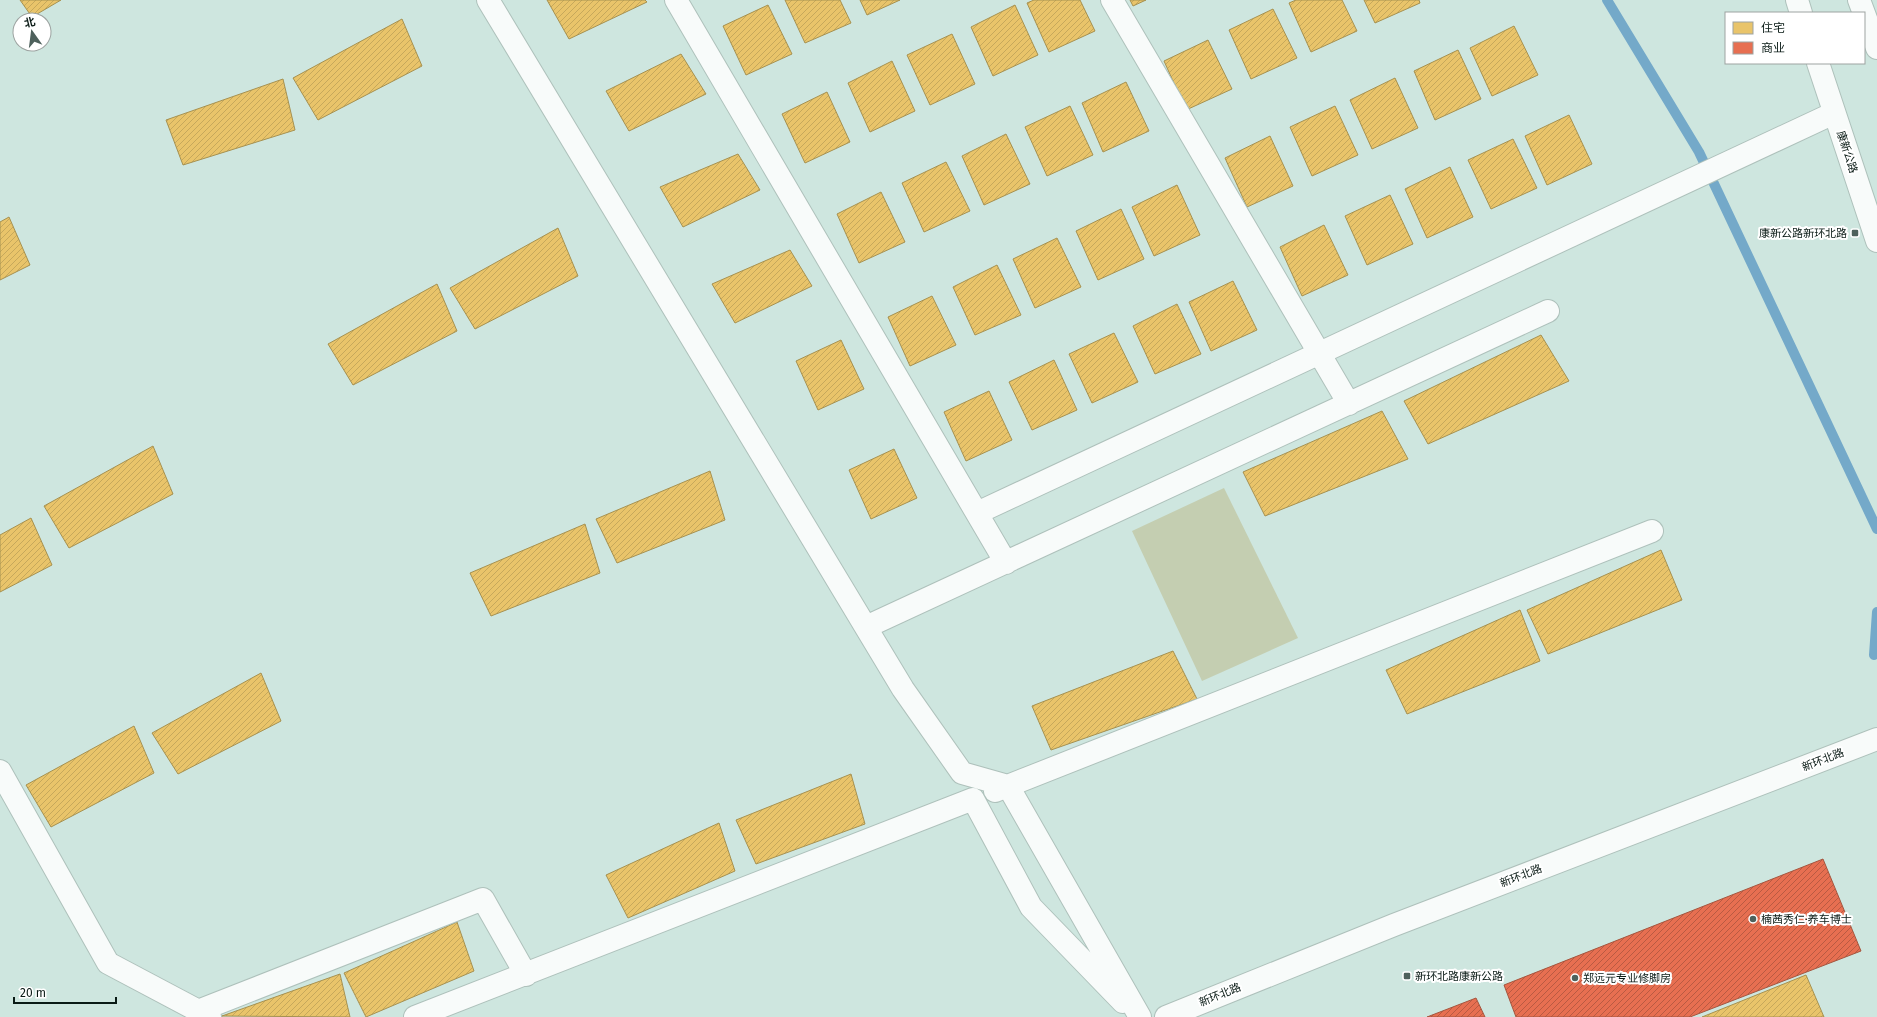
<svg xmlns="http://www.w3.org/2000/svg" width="1877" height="1017" font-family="'Fira Sans','Noto Sans SC',sans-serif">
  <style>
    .grass { fill: #c4ceb1 }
    .homes { fill: url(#homes-hatch); stroke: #a69150 }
    .shops { fill: url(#shops-hatch); stroke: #a4563f }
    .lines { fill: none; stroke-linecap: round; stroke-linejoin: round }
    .stream { stroke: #74a9c9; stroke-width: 10 }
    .minor-casing { stroke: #aec1bb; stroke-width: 24 }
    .major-casing { stroke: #aec1bb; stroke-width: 24 }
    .minor { stroke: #f8fbfa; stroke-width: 22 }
    .major { stroke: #f8fbfa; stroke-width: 22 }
    .poi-dot { fill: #4e615c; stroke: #fff; stroke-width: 1.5 }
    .labels { text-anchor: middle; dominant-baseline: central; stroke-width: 4; stroke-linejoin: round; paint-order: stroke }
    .street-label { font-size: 11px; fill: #091a15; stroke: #fff }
    .poi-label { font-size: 11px; fill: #091a15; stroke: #fff; text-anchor: start }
  </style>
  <defs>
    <pattern id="homes-hatch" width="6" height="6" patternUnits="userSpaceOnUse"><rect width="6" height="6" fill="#e9c46a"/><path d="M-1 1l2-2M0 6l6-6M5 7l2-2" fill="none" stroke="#c6a85b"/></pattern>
    <pattern id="shops-hatch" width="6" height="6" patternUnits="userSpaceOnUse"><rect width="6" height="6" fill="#e76f51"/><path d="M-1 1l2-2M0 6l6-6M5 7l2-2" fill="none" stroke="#b95a42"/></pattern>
  </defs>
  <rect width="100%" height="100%" fill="#cee6df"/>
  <path class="grass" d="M1224,488L1298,638L1202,681L1132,531Z"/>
  <path class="homes" d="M20,0H61L32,17Z
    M547,0H645L647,2L569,39Z
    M785,0H840L851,23L805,43Z
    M860,0H900L867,15Z
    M1034,0H1080L1095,31L1049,52L1027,3Z
    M1130,0H1146L1133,6Z
    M1296,0H1342L1357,31L1311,52L1289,3Z
    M1364,0H1419L1420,3L1375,23Z
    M768,5L792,54L746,75L723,26Z
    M1015,5L1038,55L993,76L971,27Z
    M1273,9L1297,58L1251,79L1229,30Z
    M402,19L422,66L318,120L293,78Z
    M1514,26L1538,75L1492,96L1470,48Z
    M952,34L975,84L930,105L907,55Z
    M1208,40L1232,89L1186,110L1164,61Z
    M1458,50L1481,99L1435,120L1414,71Z
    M681,54L706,94L629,131L606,91Z
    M892,61L915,111L870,132L848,83Z
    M1395,78L1418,128L1372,149L1350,100Z
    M283,79L295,130L183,165L166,120Z
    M1126,82L1149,131L1103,152L1082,103Z
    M827,92L850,142L805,163L782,114Z
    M1070,106L1093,155L1047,176L1025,127Z
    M1335,106L1358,155L1312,176L1290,127Z
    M1569,115L1592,164L1547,185L1525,136Z
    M1006,134L1030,184L984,205L962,156Z
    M1270,136L1293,186L1247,207L1225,158Z
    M1513,139L1537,188L1491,209L1468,160Z
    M738,154L760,190L683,227L660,187Z
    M946,162L970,211L924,232L902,183Z
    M1450,167L1473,217L1427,238L1405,189Z
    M1177,185L1200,235L1154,256L1132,207Z
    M881,192L905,242L859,263L837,214Z
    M1390,195L1413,244L1367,265L1345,216Z
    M1121,209L1144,259L1098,280L1076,231Z
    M9,217L30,265L0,280V222Z
    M1324,225L1348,275L1302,296L1280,247Z
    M558,228L578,276L475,329L450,288Z
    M1057,238L1081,287L1035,308L1013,259Z
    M790,250L812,286L735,323L712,284Z
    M997,265L1021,315L975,335L953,287Z
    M1233,281L1257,330L1211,351L1189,302Z
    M437,284L457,331L353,385L328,344Z
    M932,296L956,345L910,366L888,317Z
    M1177,304L1201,354L1155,374L1133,326Z
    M1114,333L1138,382L1092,403L1069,354Z
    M1541,335L1569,381L1428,444L1404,401Z
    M841,340L864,389L818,410L796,361Z
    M1054,360L1077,410L1032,430L1009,382Z
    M989,391L1012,440L966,461L944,412Z
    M1382,411L1408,459L1265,516L1243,472Z
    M153,446L173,494L69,548L44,506Z
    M894,449L917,498L871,519L849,470Z
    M710,471L725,520L617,563L596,519Z
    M31,518L52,565L0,592V535Z
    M585,524L600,573L491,616L470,573Z
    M1661,550L1682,600L1548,654L1527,610Z
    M1520,610L1540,661L1407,714L1386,670Z
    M1173,651L1197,699L1051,750L1032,706Z
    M261,673L281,721L178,774L152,733Z
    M134,726L154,773L51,827L26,785Z
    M851,774L865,824L756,864L736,820Z
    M719,823L735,871L628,918L606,875Z
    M457,922L474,971L366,1017L344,973Z
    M340,974L350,1017L222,1016Z
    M1806,975L1824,1017H1702Z"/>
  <path class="shops" d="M1823,859L1861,951L1690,1017H1516L1504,985Z
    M1476,998L1485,1017H1427Z"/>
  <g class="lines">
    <path class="stream" d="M1607,0L1699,152L1877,529
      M1874,655L1877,612"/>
    <g class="minor-casing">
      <path id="minor" d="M488,0L903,689L962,773L1008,786L1140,1017
        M676,0L1006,563
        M1112,0L1349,404
        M977,513L1834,113
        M866,627L1548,311
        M0,771L108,963L210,1017
        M995,791L1652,531
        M198,1011L483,899L526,975
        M415,1017L973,799L1031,907L1123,1002
        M1166,1017L1394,925L1877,739"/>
    </g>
    <g class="major-casing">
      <path id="major" d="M1797,0L1801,13
        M1859,0L1877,48
        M1818,63L1877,241"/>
    </g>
    <use href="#minor" class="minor"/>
    <use href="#major" class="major"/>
  </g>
  <g class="poi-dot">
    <rect x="1851" y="229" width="8" height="8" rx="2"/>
    <circle cx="1753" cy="919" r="4"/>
    <rect x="1403" y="972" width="8" height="8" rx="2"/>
    <circle cx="1575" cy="978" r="4"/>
  </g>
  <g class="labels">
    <g class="street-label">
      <text transform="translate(1847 152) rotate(72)">康新公路</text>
      <text transform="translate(1823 760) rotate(-21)">新环北路</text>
      <text transform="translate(1521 876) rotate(-21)">新环北路</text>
      <text transform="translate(1220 995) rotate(-22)">新环北路</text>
    </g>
    <g class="poi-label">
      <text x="1847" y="233" text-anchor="end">康新公路新环北路</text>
      <text x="1761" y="919">楠茜秀仁·养车博士</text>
      <text x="1415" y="976">新环北路康新公路</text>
      <text x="1583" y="978">郑远元专业修脚房</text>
    </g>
  </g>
  <rect x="1725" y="12" width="140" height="52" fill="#ffffff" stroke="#9da3a1"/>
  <rect x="1733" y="22" width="20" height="12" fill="#e9c46a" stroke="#9da3a1"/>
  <text x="1761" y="32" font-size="12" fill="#091a15">住宅</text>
  <rect x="1733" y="42" width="20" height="12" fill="#e76f51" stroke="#9da3a1"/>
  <text x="1761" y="52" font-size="12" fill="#091a15">商业</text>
  <g transform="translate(32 32) rotate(346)"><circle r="19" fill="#ffffff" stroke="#9da3a1"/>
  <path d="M0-3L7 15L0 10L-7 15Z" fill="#4e615c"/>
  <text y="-6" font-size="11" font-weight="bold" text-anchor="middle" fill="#091a15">北</text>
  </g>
  <path d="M14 997v6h102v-6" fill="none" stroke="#091a15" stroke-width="2"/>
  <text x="20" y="997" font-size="12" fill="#091a15" stroke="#ffffff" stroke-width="3" paint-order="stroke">20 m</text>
</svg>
